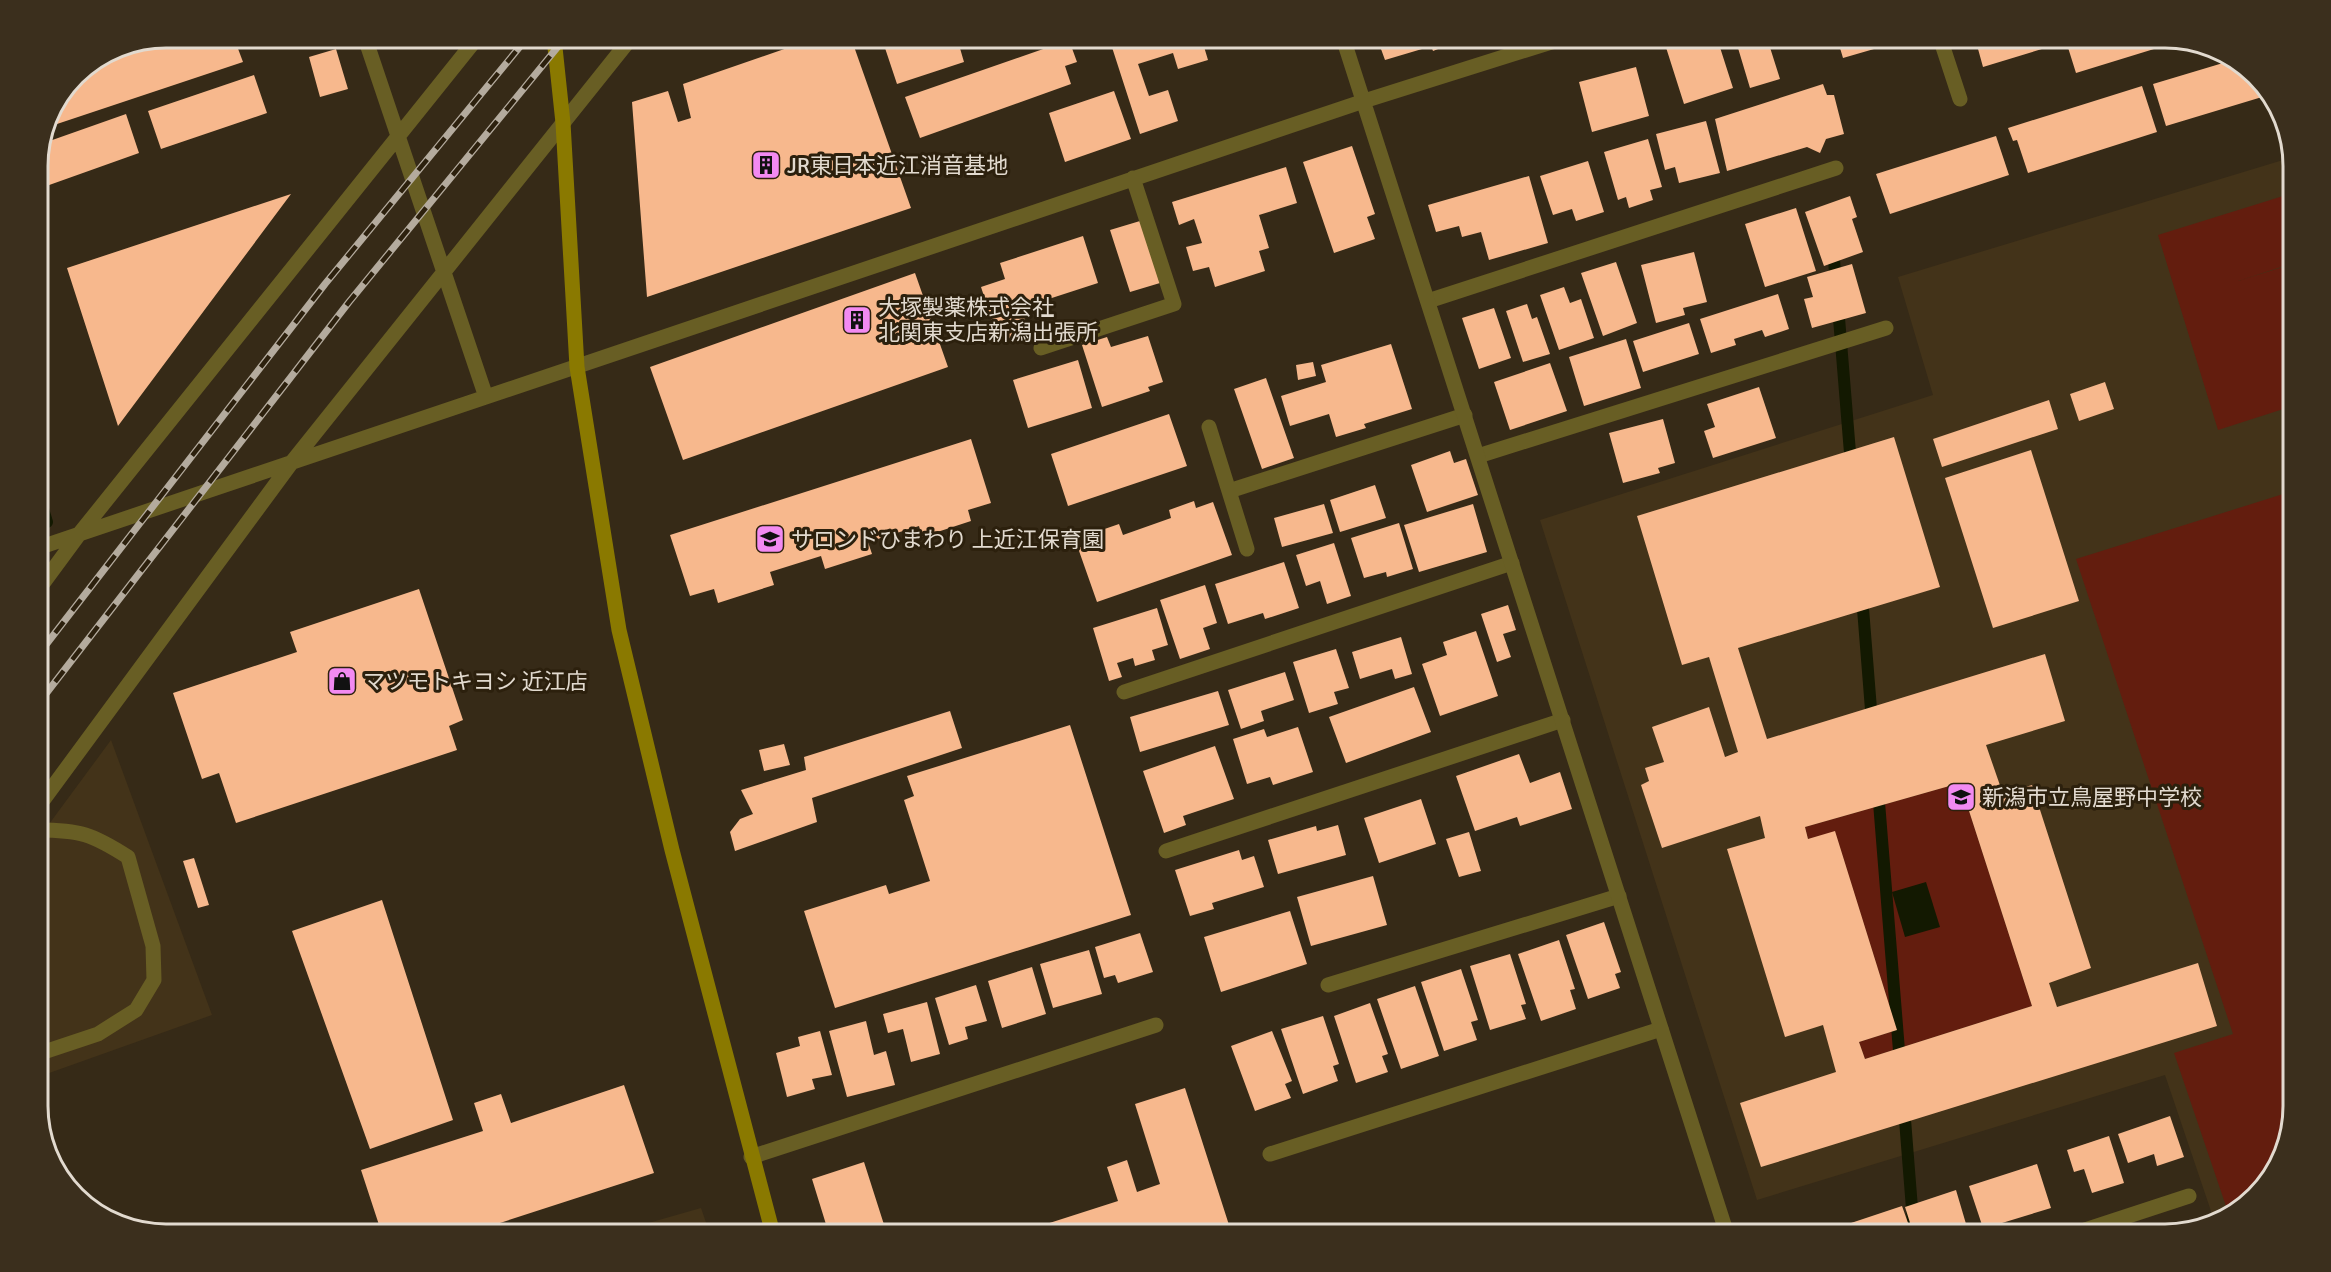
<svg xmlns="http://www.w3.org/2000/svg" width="2331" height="1272" font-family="Signika,'Noto Sans JP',sans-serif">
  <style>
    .built { fill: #433319 }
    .green { fill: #631d0e }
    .water { fill: #131901 }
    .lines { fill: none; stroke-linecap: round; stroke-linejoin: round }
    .stream { stroke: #131901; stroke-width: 12 }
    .building { fill: #f7b88d; fill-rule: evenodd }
    .lane { stroke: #685e24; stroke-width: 15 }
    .street { stroke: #685e24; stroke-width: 15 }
    .secondary { stroke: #8a7900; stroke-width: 15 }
    .rail-casing { stroke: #b4ab9e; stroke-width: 7 }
    .rail { stroke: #2c200d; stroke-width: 4.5; stroke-dasharray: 14; stroke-linecap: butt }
    .labels { text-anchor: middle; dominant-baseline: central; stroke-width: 6; stroke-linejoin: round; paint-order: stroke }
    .poi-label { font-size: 22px; fill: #e2dacf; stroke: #2c200d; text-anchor: start }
    .rim { fill: none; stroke: #e2dacf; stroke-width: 3 }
  </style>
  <rect width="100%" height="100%" fill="#362a17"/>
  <path class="built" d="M2293,157V1106L2280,1163L2236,1213L2214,1220L2165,1075L1757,1200L1540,520L1933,395L1898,277Z
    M111,740L212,1015L38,1077V839Z
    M701,1208L710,1234H610Z"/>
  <path class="green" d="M2293,193V263L2238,281L2293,264V406L2218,430L2158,235Z
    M2293,491V1106L2280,1163L2236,1213L2229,1215L2174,1053L2233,1034L2076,559Z
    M1960,783L2032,1006L1865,1059L1859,1042L1897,1030L1835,832L1808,839L1805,827Z"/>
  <path class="water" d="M1926,882L1940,927L1905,937L1892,892Z"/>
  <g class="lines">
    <path class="stream" d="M1833,246L1836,286
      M1838,306L1851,465
      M38,493L47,522L38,526
      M1862,596L1872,722
      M1878,790L1900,1063
      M1904,1107L1914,1234"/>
  </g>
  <path class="building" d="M166,38H234L243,62L45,128L47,116L75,75L117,47Z
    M763,38H788L789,40L766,46Z
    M816,38H851L911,208L647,297L632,102L668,91L678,122L691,118L683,84Z
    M907,38H957L964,62L897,84L884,45Z
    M1109,38H1209L1202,40L1208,60L1178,69L1173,53L1138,64L1149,96L1168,90L1178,121L1140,134Z
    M1377,38H1418L1422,49L1385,60Z
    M1428,38H1454L1456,42L1433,51Z
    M1663,38H1698L1699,41L1717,38L1733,88L1684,104Z
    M1735,38H1767L1780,79L1750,88Z
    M1837,38H1879L1872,40L1874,49L1843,58Z
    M1975,38H2052L2055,45L1983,67Z
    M2065,38H2165L2180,41L2076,73Z
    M1069,40L1077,62L1065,66L1071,84L920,138L905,97Z
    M336,49L348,89L320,97L309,57Z
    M2233,60L2272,94L2166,126L2153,84Z
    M1636,67L1649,116L1592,132L1579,82Z
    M254,75L267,113L161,149L148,111Z
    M1823,84L1827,95H1834L1844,134L1826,139L1820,153L1807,147L1727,171L1715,119Z
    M2142,86L2157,132L2028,173L2017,140L2013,141L2008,128Z
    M1114,91L1131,139L1065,162L1049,113Z
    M126,114L139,153L38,189V158L41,144Z
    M1706,121L1720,173L1679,183L1675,167L1665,170L1656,134Z
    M1996,136L2009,175L1890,214L1876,174Z
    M1648,139L1662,187L1650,190L1653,200L1629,208L1626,197L1618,200L1604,152Z
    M1352,146L1375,214L1367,217L1375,239L1334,253L1303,162Z
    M1588,161L1604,212L1576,221L1572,209L1553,215L1540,176Z
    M1286,167L1297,203L1259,215L1269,248L1259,251L1265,271L1215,287L1209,267L1193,271L1186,247L1202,243L1194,219L1179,225L1172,202Z
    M1529,176L1548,243L1489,260L1481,232L1462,237L1459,226L1436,232L1428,205Z
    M291,194L118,426L67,268Z
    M1850,196L1857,217L1852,219L1863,252L1824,266L1805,212Z
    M1796,208L1816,271L1765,287L1745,224Z
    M1140,221L1160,283L1130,292L1110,230Z
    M1083,236L1098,283L1021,308L1029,332L999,342L981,287L1005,279L1000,263Z
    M1694,252L1707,302L1683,308L1685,315L1656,323L1641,265Z
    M1616,262L1637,323L1603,336L1581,273Z
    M1852,264L1866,313L1812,328L1804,299L1813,297L1807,277Z
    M915,273L948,367L683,460L650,367Z
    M1564,287L1570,303L1581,299L1594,338L1559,350L1540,295Z
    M1778,294L1789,329L1765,337L1762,330L1734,339L1736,345L1711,353L1700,319Z
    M1527,304L1532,319L1537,317L1550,354L1523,362L1506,311Z
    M1494,308L1511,358L1479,369L1462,318Z
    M1689,323L1699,354L1643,372L1633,341Z
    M1148,336L1163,382L1148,387L1150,391L1102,407L1082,345L1107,337L1111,347Z
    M1626,339L1641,388L1584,406L1569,357Z
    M1391,344L1412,409L1364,424L1366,428L1336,437L1329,414L1290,426L1281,396L1326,382L1321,365Z
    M1078,360L1092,408L1028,428L1013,380Z
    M1313,362L1316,376L1298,380L1296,365Z
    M1550,363L1567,411L1510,430L1494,382Z
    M1266,378L1294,458L1262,469L1234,389Z
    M2105,382L2114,409L2079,421L2070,394Z
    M1759,387L1776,438L1713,458L1704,431L1715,427L1707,404Z
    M2049,400L2058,429L1942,467L1933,439Z
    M1169,414L1187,466L1068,506L1051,454Z
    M1663,419L1675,463L1658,468L1660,473L1623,483L1609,433Z
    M1894,437L1940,587L1738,648L1767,739L2045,654L2065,721L1986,745L2003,794L2032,785L2091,968L2049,983L2057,1007L2198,963L2217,1026L1761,1167L1740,1103L1836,1072L1823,1025L1785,1037L1727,849L1765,838L1760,816L1662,848L1641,785L1649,781L1645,768L1664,762L1652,727L1709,707L1725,757L1738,752L1709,657L1682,665L1637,516ZM1960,783L2032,1006L1865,1059L1859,1042L1897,1030L1835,831L1808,839L1805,827Z
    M971,439L991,503L968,510L971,521L922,537L919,526L868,542L872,554L825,569L821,556L770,572L774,585L718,603L714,589L690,596L670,535Z
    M2031,450L2079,601L1993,628L1945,478Z
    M1450,451L1454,463L1466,459L1478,495L1427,512L1411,465Z
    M1375,485L1386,518L1340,532L1330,500Z
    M1194,501L1196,508L1213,502L1232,555L1097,602L1078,548L1096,541L1093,533L1119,524L1123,535L1171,518L1169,510Z
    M1324,504L1333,533L1282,547L1274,518Z
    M1473,504L1487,552L1419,572L1404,525Z
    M1399,523L1413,569L1387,577L1386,572L1364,578L1351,538Z
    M1334,543L1351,596L1327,604L1320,581L1306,586L1296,555Z
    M1284,562L1299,608L1265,619L1263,613L1228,624L1215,584Z
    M1205,585L1217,623L1203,628L1210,649L1180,659L1160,600Z
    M419,589L463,720L449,726L457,750L236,823L219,773L202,779L173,693L297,652L290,632Z
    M1508,605L1516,630L1503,634L1511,657L1497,662L1481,614Z
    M1157,608L1168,645L1152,650L1155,660L1135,666L1133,658L1117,663L1122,677L1109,681L1093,628Z
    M1476,631L1498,696L1440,716L1422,664L1447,655L1443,642Z
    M1401,637L1412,674L1395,679L1392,669L1360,679L1352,652Z
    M1336,649L1349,688L1334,692L1338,704L1309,713L1293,662Z
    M1285,672L1294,700L1261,711L1264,721L1241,729L1228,690Z
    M1414,687L1431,732L1346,763L1329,717Z
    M1218,691L1229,725L1140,752L1130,717Z
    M950,711L962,748L812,798L817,822L735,851L730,832L740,819L753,814L741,790L806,770L804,757Z
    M1070,725L1131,915L835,1008L804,911L886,885L889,894L930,881L904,800L914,796L907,776Z
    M1298,727L1313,772L1273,785L1270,777L1247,784L1233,739L1264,729L1267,737Z
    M784,744L790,765L764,771L759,750Z
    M1215,746L1234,799L1183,816L1186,825L1164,833L1143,771Z
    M1519,754L1530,783L1560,772L1572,809L1520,826L1517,817L1475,831L1456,776Z
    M1421,799L1436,844L1379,863L1364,818Z
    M1338,825L1346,855L1278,874L1268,840L1316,826L1317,831Z
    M1469,832L1481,871L1459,877L1446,839Z
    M1239,850L1242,860L1254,856L1264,887L1212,903L1214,909L1190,916L1175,870Z
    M194,858L209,905L198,908L183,861Z
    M1373,876L1387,925L1311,946L1297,897Z
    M382,900L453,1120L370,1149L292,931Z
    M1290,911L1307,964L1221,992L1204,937Z
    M1604,922L1621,972L1615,974L1620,988L1588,999L1566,935Z
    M1140,933L1153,972L1118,983L1115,975L1104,978L1095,947Z
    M1559,940L1575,989L1570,990L1576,1009L1541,1021L1518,954Z
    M1089,950L1102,994L1053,1008L1040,964Z
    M1510,954L1526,1004L1521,1005L1526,1019L1490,1030L1470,966Z
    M1032,967L1046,1014L1002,1028L988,981Z
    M1461,969L1478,1020L1471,1022L1477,1040L1444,1051L1421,982Z
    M976,985L987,1021L965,1027L968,1039L949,1045L935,998Z
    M1415,986L1439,1056L1401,1069L1377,999Z
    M927,1002L940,1054L911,1062L903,1029L888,1033L883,1014Z
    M1370,1003L1388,1054L1382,1056L1388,1072L1356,1083L1334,1016Z
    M1323,1016L1339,1064L1333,1066L1338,1081L1303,1094L1281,1029Z
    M866,1021L874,1055L886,1051L895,1085L847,1097L829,1031Z
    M820,1031L832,1075L812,1079L815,1089L787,1097L776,1053L800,1046L798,1037Z
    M1272,1031L1292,1081L1285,1084L1291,1098L1255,1111L1231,1046Z
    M624,1085L654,1173L466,1234H382L361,1170L483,1131L474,1103L501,1094L511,1123Z
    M1185,1088L1229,1225L1200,1234H1015L1118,1201L1107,1167L1127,1160L1137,1192L1160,1184L1135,1104Z
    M2170,1116L2184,1157L2157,1166L2154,1154L2128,1163L2118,1134Z
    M2109,1136L2124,1183L2092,1193L2084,1169L2074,1172L2067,1150Z
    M864,1162L887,1234H829L812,1179Z
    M2037,1164L2051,1208L2002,1223L2005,1232L1985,1234L1969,1186Z
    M1956,1190L1969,1234H1943L1941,1228L1932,1231L1929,1223L1912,1229L1905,1207Z
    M1902,1206L1912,1234H1842L1839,1227Z"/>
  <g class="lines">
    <path class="lane" d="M1940,38L1960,99
      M1428,301L1836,168
      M1209,427L1247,549
      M1478,456L1886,328
      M1229,491L1465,415
      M1124,692L1512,563
      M38,830C80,830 92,834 128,857L153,946L154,980L136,1010L98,1034L38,1054
      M1166,851L1563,720
      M1328,985L1619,896
      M1270,1154L1661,1029
      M751,1157L1156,1025
      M2073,1234L2189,1196"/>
    <path class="street" d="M365,38L486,397
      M1343,38L1727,1234
      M1041,348L1174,304L1133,178
      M38,548L1364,101L1564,38
      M38,590L80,533L477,38
      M38,807L292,462L631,38"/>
    <path class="secondary" d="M554,38L563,123L577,367L619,630L672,850L773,1234"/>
    <g class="rail-casing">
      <path id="rail" d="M38,655L325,284L527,38
        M38,704L349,302L565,38"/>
    </g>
    <use href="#rail" class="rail"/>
  </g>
  <defs>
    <g id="building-square" transform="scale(1.5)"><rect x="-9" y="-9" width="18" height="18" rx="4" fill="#f28af2" stroke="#2c200d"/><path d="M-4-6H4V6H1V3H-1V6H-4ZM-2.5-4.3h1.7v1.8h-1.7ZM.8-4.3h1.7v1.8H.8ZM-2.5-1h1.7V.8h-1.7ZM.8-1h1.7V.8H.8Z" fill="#111"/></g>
    <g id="school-square" transform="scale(1.5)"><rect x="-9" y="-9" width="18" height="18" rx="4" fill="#f28af2" stroke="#2c200d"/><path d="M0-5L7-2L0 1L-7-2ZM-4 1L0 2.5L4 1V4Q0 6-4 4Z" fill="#111"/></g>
    <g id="shop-square" transform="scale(1.5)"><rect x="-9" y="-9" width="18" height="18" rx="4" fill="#f28af2" stroke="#2c200d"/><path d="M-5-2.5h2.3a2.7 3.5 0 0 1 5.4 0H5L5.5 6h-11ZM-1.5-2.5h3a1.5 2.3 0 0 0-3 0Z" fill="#111"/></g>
  </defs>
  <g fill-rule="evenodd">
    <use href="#building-square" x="766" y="165"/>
    <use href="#building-square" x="857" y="320"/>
    <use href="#school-square" x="770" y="539"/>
    <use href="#shop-square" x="342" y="681"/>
    <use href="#school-square" x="1961" y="797"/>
  </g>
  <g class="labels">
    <g class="poi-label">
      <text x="787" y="165">JR東日本近江消音基地</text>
      <text x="878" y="307">大塚製薬株式会社<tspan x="878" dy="25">北関東支店新潟出張所</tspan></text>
      <text x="791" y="539">サロンドひまわり 上近江保育園</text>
      <text x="363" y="681">マツモトキヨシ 近江店</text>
      <text x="1982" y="797">新潟市立鳥屋野中学校</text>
    </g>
  </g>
  <path d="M0 0H2331V1272H0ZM166 48H2165A118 118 0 0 1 2283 166V1106A118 118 0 0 1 2165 1224H166A118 118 0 0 1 48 1106V166A118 118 0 0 1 166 48Z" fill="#3b2f1d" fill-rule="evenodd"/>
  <path class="rim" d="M166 48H2165A118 118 0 0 1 2283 166V1106A118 118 0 0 1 2165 1224H166A118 118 0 0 1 48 1106V166A118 118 0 0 1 166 48Z"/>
</svg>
